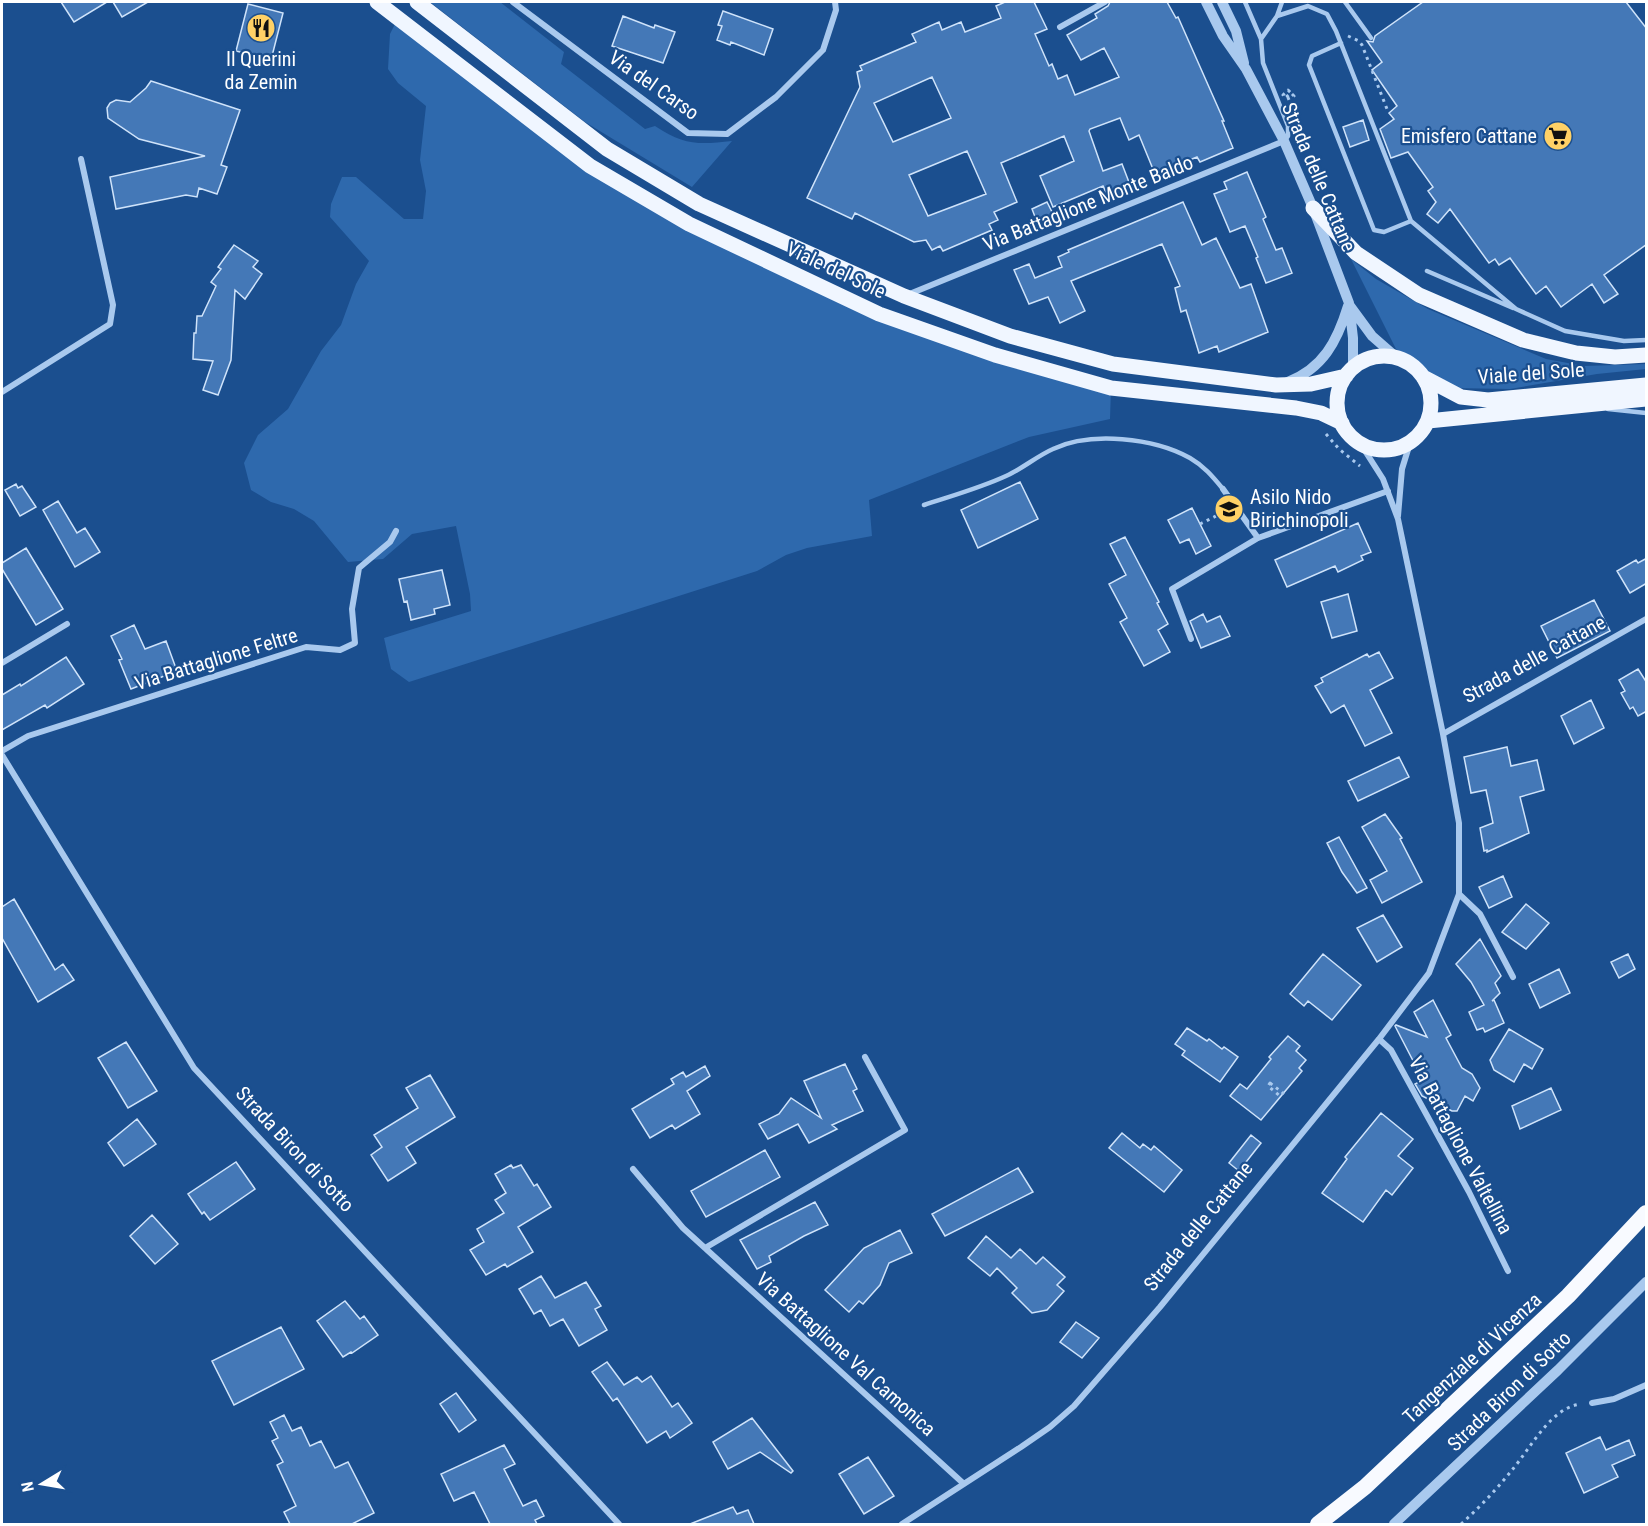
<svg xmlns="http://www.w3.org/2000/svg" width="1648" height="1526" font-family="'Roboto Condensed',sans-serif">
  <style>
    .green { fill: #2e69ad }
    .building { fill: #4478b7; stroke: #cfe3fa; stroke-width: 1.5; fill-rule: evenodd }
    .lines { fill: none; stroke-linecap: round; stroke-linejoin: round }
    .path { stroke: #a9c9ee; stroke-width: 3; stroke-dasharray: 3 4.5; stroke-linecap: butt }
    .service { stroke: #a9c9ee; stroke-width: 4.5 }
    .minor { stroke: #a9c9ee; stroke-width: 6 }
    .tertiary { stroke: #a9c9ee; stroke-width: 10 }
    .primary { stroke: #f0f6ff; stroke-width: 15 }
    .trunk { stroke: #f8faff; stroke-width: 16 }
    .labels { text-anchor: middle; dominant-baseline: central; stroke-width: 4.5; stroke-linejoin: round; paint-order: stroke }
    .poi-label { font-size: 20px; fill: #fff; stroke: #1b4f8f }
    .street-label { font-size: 20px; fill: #fff; stroke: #1b4f8f }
  </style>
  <rect width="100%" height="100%" fill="#1b4f8f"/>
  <path class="green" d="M430,2H500L564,52L561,64L645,129L655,126C684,145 698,145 732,141L692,187L585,122Z
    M398,18L590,166L879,314L1111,388L1110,419L1029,437L869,500L872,536L807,548L786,555L757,571L409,682L391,669L384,638L471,611L470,594L456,526L412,534L383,559L348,562L314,521L294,509L271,502L251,490L244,463L258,435L288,409L321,351L341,325L356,284L369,261L330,217L331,204L342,177H356L404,219H423L426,191L420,160L426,106L398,83L388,69L390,34Z
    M1351,259L1376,279L1428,309L1546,359L1584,366L1646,364V369L1597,374L1510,389L1450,388L1435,380L1424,368L1396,349Z"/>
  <path class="building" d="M61,2H107L74,22Z
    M113,2H148L122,17Z
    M1005,2H1034L1047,29L1035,34L1049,66L1052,64L1058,79L1067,75L1075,95L1119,77L1104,48L1081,60L1067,35L1097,18L1095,14L1108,6L1110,2H1167L1176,18L1178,17L1224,121H1222L1233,148L1200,162L1197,157L1155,174L1139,135L1129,140L1120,118L1090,129L1089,131L1103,171L1122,164L1132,190L1109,199L1103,186L1053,207L1040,176L1074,161L1064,136L1001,163L1017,202L994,212L998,220L989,224L992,230L943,251L940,246L932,250L926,240L914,242L855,213L852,219L807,198L860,87L857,72L862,70L860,66L916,42L912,34L939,22L942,30L961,22L965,32L1001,18L996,6ZM932,77L951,118L893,142L874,103ZM967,151L986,194L928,216L909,175Z
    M1423,2H1626L1647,29V244L1604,275L1618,294L1604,303L1592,284L1561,307L1546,286L1536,294L1510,258L1499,265L1495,259L1489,263L1450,209L1438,223L1427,214L1436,202L1428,191L1433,187L1408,152L1391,158L1380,129L1394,119L1389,113L1397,106L1372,70L1382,62L1367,41L1373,42L1375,36Z
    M248,4L283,13L271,60L236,51Z
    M723,11L773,29L764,55L731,42L730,45L717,40L722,26L718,25Z
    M623,16L654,28L655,25L675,32L663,63L612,46Z
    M151,81L240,110L221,165L227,167L217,194L199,188L197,197L186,195L116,209L110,177L205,156L139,139L108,118L107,108L110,103L116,100L130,102L146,88Z
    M1363,120L1369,140L1350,147L1343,127Z
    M1247,172L1266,217L1263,219L1276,250L1282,248L1292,273L1266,283L1256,258L1258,257L1245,226L1230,232L1214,194L1227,189L1224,182Z
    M1047,202L1053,214L1037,222L1032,209Z
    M1183,202L1202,245L1216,238L1240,288L1251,284L1268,332L1219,352L1217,346L1199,353L1186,310L1181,312L1175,288L1180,286L1162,244L1071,281L1085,311L1060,323L1048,297L1029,304L1014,270L1029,264L1035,278L1062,267L1058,257L1069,252L1068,250Z
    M234,245L258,261L253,267L262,274L245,299L235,290L231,360L218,395L203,390L213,361L193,359L194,333H196L197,316H202L216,286L211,282L221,269L218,267Z
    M1020,482L1038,519L978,548L961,510Z
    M16,484L18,488L22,486L36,507L20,516L5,490Z
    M58,501L77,533L85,528L100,552L75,567L43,510Z
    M1192,508L1211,546L1196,554L1189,539L1180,543L1168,520Z
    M1358,523L1371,552L1361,556L1363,560L1338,572L1335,566L1287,587L1275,560Z
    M1125,537L1159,602L1157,603L1168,624L1158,630L1170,652L1144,666L1120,622L1127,618L1109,584L1126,575L1110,544Z
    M26,548L63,609L36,625L2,569V563Z
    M1647,558V583L1630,593L1617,571L1636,560L1638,563Z
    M442,570L450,605L434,609L435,614L411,620L407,601L404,602L399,579Z
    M1348,594L1357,631L1332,638L1321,602Z
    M1594,600L1610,631L1557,658L1541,626Z
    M1203,614L1207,622L1220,616L1230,636L1201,648L1190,621Z
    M134,625L145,649L166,641L177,671L131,689L119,660L122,659L111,636Z
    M1379,652L1393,678L1370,690L1392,733L1365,746L1344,705L1331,713L1315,686L1323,682L1321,678L1367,654L1369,657Z
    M66,657L84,684L47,708L45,705L2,730V695L20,684L21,686Z
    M1638,669L1647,683V711L1638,716L1633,707L1630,709L1621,693L1625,691L1619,680Z
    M1591,700L1604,728L1574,744L1561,716Z
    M1507,747L1511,766L1537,760L1544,790L1520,797L1529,833L1487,852V850L1484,851L1480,828L1493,823L1486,790L1471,793L1464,757Z
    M1399,757L1409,777L1358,801L1348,781Z
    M1385,814L1402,838L1400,839L1422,882L1382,903L1370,880L1387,871L1362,827Z
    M1339,837L1367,888L1357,893L1342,872L1327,843Z
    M1503,876L1512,897L1489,908L1479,887Z
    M14,899L55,970L63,964L74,980L38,1002L2,938V907Z
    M1526,904L1549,923L1526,949L1502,932Z
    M1383,915L1402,947L1377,962L1357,928Z
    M1480,939L1501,976L1495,983L1500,993L1492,1001L1494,1000L1504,1023L1485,1032L1483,1028L1477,1030L1469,1012L1484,1005L1471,982L1456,964Z
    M1323,954L1361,985L1332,1020L1308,1001L1304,1006L1290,994Z
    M1628,954L1635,969L1619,978L1611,962Z
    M1559,969L1570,993L1540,1008L1529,984Z
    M1433,1000L1451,1035L1446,1038L1462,1068L1472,1074L1480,1088L1473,1101L1465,1096L1457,1111H1452L1422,1096L1415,1084L1423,1080L1395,1026L1396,1025L1427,1037L1414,1012Z
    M1187,1028L1207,1041L1209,1039L1222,1049L1224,1047L1238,1057L1220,1082L1182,1055L1185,1051L1175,1044Z
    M1509,1029L1543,1049L1532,1069L1524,1064L1514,1082L1494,1070L1490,1060Z
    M1288,1036L1300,1046L1296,1051L1306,1060L1299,1068L1302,1071L1261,1120L1230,1096L1240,1084L1247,1089L1271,1059L1269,1057Z
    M126,1042L157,1091L128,1108L98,1058Z
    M845,1064L857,1089L853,1091L863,1111L832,1125L837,1129L809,1143L798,1124L768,1139L759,1124L779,1114L791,1098L821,1118L804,1081Z
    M705,1066L710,1076L687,1091L700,1114L675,1129L672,1125L650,1138L632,1109L674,1084L671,1079L683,1072L686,1077Z
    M430,1075L455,1117L406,1147L416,1163L388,1181L371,1155L382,1147L374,1135L418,1108L406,1088Z
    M1551,1088L1561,1110L1520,1129L1512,1106Z
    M1381,1113L1413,1139L1398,1156L1413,1168L1392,1195L1386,1190L1363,1222L1322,1193L1347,1159L1345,1157Z
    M137,1119L156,1144L124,1166L108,1143Z
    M1122,1133L1140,1148L1143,1144L1151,1150L1154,1146L1182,1170L1164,1192L1109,1148Z
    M1251,1135L1261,1143L1239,1171L1229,1163Z
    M765,1150L780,1177L706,1217L691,1191Z
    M236,1162L255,1189L210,1220L204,1212L202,1214L188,1194Z
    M511,1165L513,1168L521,1165L534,1186L537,1184L551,1207L518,1227L533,1252L507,1267L505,1264L486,1275L470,1250L484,1242L477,1229L504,1213L495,1200L506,1193L495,1174Z
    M1018,1168L1033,1192L945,1236L932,1214Z
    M815,1202L828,1225L804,1236L769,1256L771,1262L757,1269L740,1240Z
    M152,1215L178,1244L155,1264L130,1236Z
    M900,1230L912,1253L889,1263L880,1285L863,1304L859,1301L849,1312L825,1290L864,1248Z
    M986,1236L1011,1258L1020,1249L1036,1264L1043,1257L1065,1277L1057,1285L1064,1291L1047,1310L1032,1313L1012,1293L1017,1288L997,1268L990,1276L968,1258Z
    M541,1276L555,1298L586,1282L601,1306L595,1309L607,1330L579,1346L563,1319L550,1326L541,1310L534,1314L519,1289Z
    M345,1301L360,1319L364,1316L378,1335L352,1353L351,1352L343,1357L317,1321Z
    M1076,1322L1099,1338L1082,1358L1060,1342Z
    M281,1327L304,1369L234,1405L212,1361Z
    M607,1362L624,1385L637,1377L642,1382L651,1376L672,1407L678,1403L692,1423L670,1438L666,1431L647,1443L617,1398L613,1401L592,1372Z
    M456,1393L476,1420L459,1432L440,1404Z
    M284,1415L292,1431L301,1427L310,1446L321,1441L335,1468L348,1462L374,1513L352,1524H290L284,1512L296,1506L277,1465L283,1462L272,1441L278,1438L270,1422Z
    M752,1418L793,1471L791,1473L760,1452L728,1469L713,1442Z
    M1600,1437L1606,1450L1629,1440L1635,1455L1612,1465L1618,1477L1584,1493L1566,1453Z
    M504,1445L515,1464L504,1469L523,1506L536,1500L544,1516L535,1520L537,1524H490L474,1492L454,1501L441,1474Z
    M868,1457L894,1496L864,1514L839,1474Z
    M733,1507L737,1514L748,1510L754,1524H690Z"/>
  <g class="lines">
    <path class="path" d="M1348,36L1359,41L1362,45L1387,109
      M1288,90L1291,93L1285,98L1283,95Z
      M1287,99L1294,96L1291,93
      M1326,434L1339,449L1360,466
      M1200,524L1226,511
      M1270,1083L1283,1093L1280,1096L1268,1086Z
      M1461,1524C1479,1508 1497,1489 1512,1470C1530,1449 1551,1407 1581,1404"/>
    <path class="service" d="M1245,2L1261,39
      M1345,2L1371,38
      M1277,16L1282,2
      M1341,43L1312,56L1309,65L1374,230L1384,232L1411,221
      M1284,141L1288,136V126L1263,63L1261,39L1277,16L1308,6L1327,14L1336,31L1411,221L1516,309L1565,331L1624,341L1646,340
      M1427,271L1513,308
      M1608,409L1646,413
      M924,505C951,496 980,488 1006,476C1022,469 1037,456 1053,449C1091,431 1154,438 1190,458C1204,466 1213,477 1223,489"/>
    <path class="minor" d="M513,2L688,133L727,134L776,97L823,50L836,10L835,2
      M1060,27L1105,2
      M907,295L1284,141
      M2,392L110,324L113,305L81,159
      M1223,489L1258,538
      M1398,516L1402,469L1410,443
      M1191,639L1172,589L1258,538L1388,491
      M2,663L67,624
      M1443,734L1646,619
      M2,751L28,736L306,647L340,650L355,643L352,609L359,568L390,542L396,531
      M2,755L194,1068L619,1524
      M1459,894L1480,914L1513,977
      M1379,1039L1391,1050L1469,1192L1508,1271
      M633,1169L683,1228L964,1484
      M705,1248L905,1130L865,1057
      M1592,1403L1614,1399L1646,1385
      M902,1524L1021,1447L1050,1427L1074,1406L1160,1307L1379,1039L1429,973L1459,894V823L1443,734L1398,519L1383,479L1360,443"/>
    <path class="tertiary" d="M1206,2L1223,36L1246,69L1284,141L1313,208L1349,303L1353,338V368
      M1222,2L1236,31L1244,63
      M1350,306L1372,336L1396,357
      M1288,382C1323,368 1337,342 1348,306
      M1394,1524L1558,1370L1646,1282"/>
    <path class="primary" d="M377,2L590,166L689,224L879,314L995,355L1111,388L1296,408L1321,413L1342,423
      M417,2L607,149L699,204L904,296L1010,336L1113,364L1276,385L1311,384L1346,376
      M1313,208L1356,253L1419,295L1523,340L1576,353L1615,357L1646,355
      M1337 403a47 47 0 1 1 94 0a47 47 0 1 1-94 0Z
      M1423,377L1461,397L1488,400L1646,385
      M1428,421L1646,399"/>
    <path class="trunk" d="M1318,1524L1365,1487L1568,1296L1646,1213"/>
  </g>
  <defs>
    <g id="restaurant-disc" transform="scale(1.5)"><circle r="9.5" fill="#ffd166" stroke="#1b4f8f"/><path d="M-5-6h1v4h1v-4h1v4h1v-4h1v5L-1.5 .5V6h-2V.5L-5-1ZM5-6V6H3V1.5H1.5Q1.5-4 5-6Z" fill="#111"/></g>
    <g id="supermarket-disc" transform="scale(1.5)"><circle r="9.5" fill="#ffd166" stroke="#1b4f8f"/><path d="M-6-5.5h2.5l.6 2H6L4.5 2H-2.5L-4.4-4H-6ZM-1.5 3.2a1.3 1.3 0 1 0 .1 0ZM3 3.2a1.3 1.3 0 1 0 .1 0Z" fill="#111"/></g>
    <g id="school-disc" transform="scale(1.5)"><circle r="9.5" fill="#ffd166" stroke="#1b4f8f"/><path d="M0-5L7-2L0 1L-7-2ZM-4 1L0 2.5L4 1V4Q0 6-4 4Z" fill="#111"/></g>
  </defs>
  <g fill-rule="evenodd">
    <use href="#restaurant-disc" x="261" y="28"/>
    <use href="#supermarket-disc" x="1558" y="136"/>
    <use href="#school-disc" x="1229" y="509"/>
  </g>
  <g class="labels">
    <g class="poi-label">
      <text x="261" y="59">Il Querini<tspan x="261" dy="23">da Zemin</tspan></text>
      <text x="1537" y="136" text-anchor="end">Emisfero Cattane</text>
      <text x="1250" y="497" text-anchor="start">Asilo Nido<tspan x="1250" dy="23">Birichinopoli</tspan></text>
    </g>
    <g class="street-label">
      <text transform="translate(654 85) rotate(35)">Via del Carso</text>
      <text transform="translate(1319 177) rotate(67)">Strada delle Cattane</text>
      <text transform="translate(1088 203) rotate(-22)">Via Battaglione Monte Baldo</text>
      <text transform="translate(836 270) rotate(25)">Viale del Sole</text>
      <text transform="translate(1531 373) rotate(-4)">Viale del Sole</text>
      <text transform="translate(216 659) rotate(-17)">Via Battaglione Feltre</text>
      <text transform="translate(1534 659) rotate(-29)">Strada delle Cattane</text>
      <text transform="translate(1461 1145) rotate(62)">Via Battaglione Valtellina</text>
      <text transform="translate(295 1149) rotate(47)">Strada Biron di Sotto</text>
      <text transform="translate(1198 1226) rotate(-51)">Strada delle Cattane</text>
      <text transform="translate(846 1354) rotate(42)">Via Battaglione Val Camonica</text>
      <text transform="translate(1472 1358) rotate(-43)">Tangenziale di Vicenza</text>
      <text transform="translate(1509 1391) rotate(-44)">Strada Biron di Sotto</text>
    </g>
  </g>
  <rect width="1648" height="1526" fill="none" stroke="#ffffff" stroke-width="6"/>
  <g transform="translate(42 1484) rotate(259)" stroke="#1b4f8f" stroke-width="4.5" paint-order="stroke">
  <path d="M0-4.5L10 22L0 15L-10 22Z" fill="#ffffff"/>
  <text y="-9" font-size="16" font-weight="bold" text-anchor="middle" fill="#ffffff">N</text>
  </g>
</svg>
